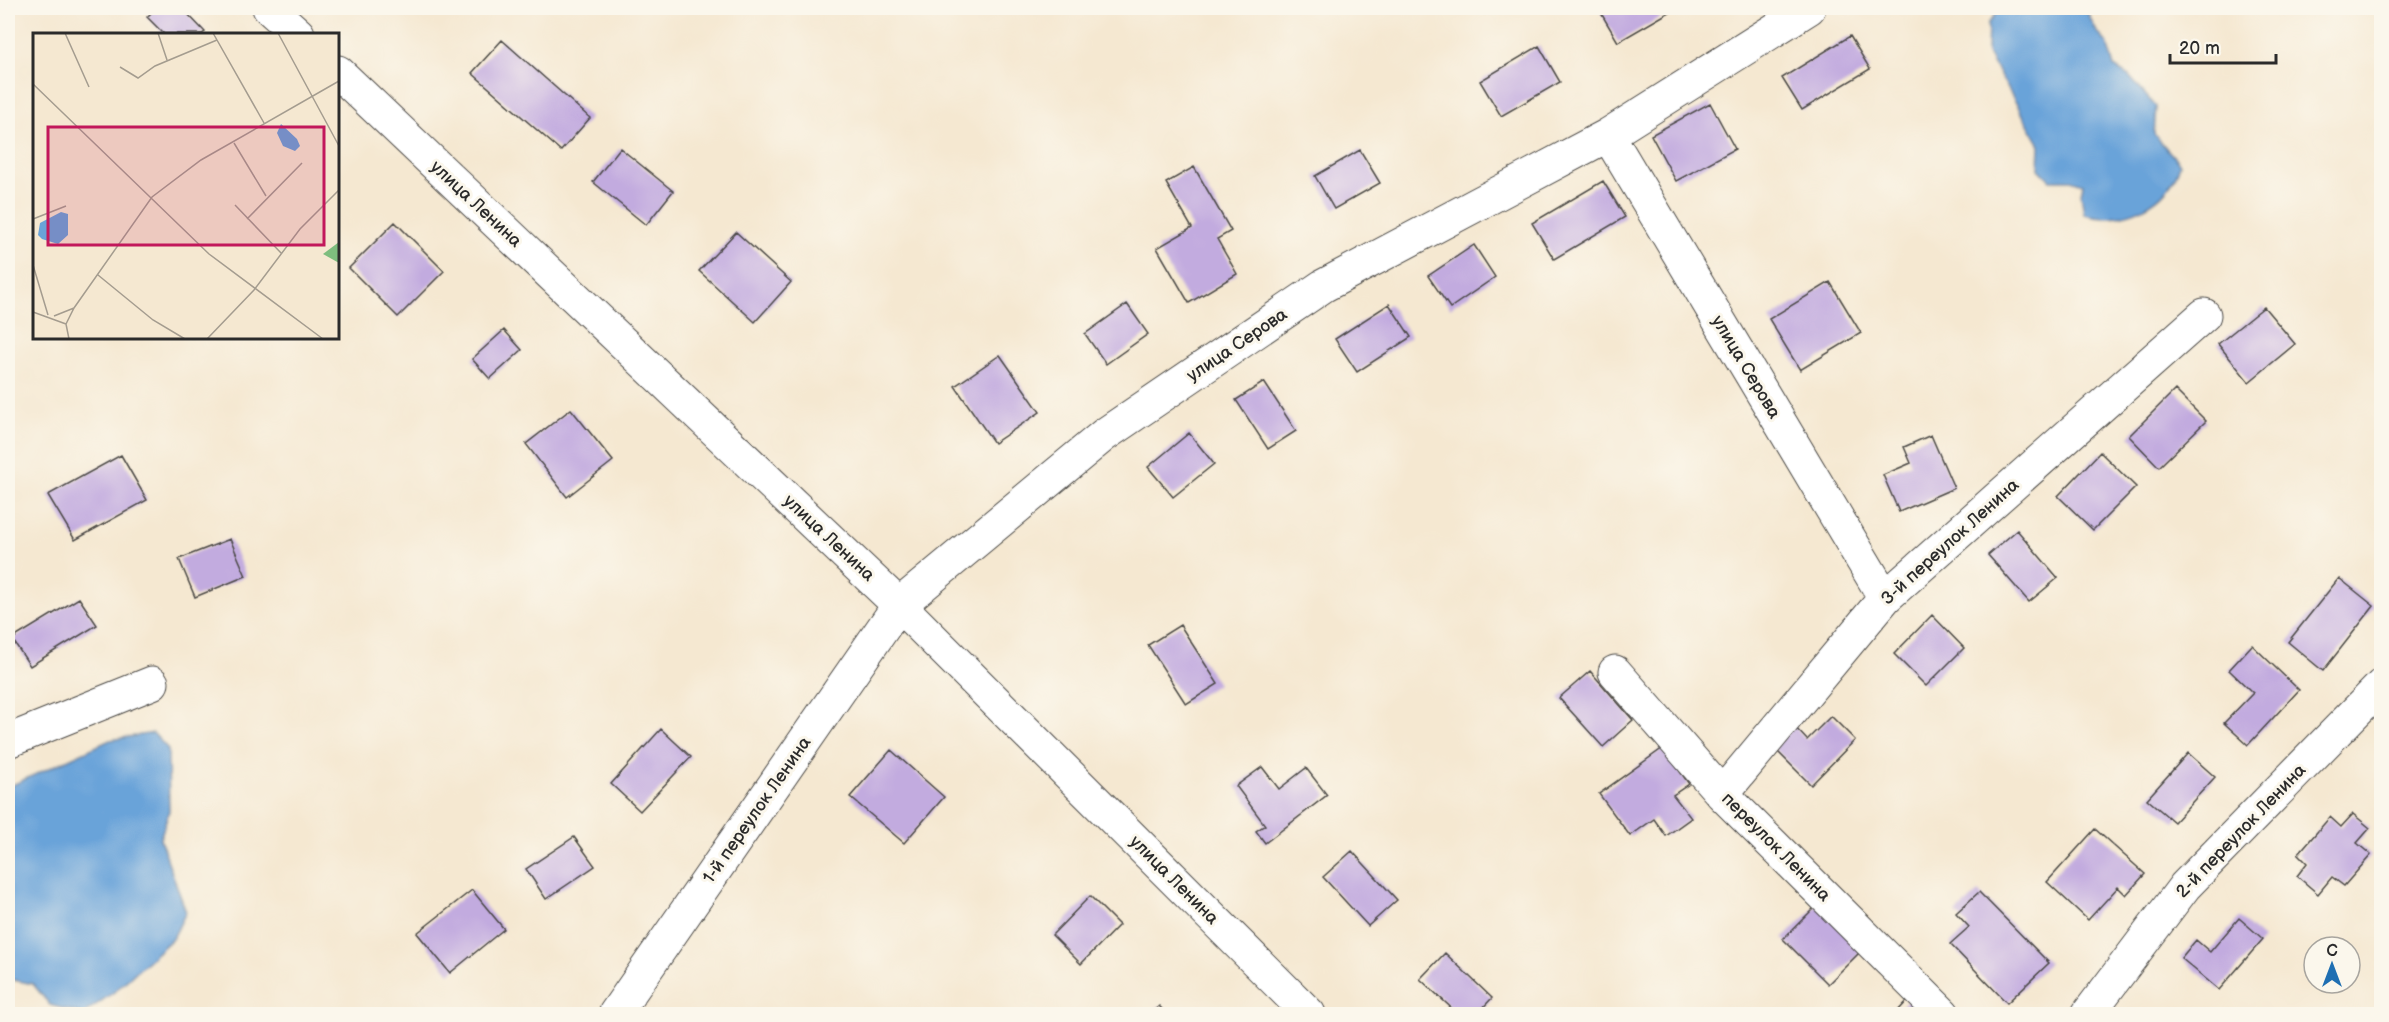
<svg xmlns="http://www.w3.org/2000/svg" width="2389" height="1022" font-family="'Balsamiq Sans',sans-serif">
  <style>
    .water { fill: #69a3d9; stroke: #4a6782; stroke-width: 1.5 }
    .building { fill: #c2abdf }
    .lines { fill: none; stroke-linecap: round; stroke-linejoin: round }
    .minor-casing { stroke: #494744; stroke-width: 35 }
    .major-casing { stroke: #494744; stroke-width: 35 }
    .minor { stroke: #fff; stroke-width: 33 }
    .major { stroke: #fff; stroke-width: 33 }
    .labels { text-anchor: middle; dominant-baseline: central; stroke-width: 6; stroke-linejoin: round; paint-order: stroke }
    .street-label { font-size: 18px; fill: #2b2b2b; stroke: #fbf7ec }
    .inset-road { fill: none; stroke: #a49c8f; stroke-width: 1.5 }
    .view { fill: #c2185b; fill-opacity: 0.15; stroke: #c2185b; stroke-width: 3 }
    .inset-edge { fill: none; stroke: #2b2b2b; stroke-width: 3 }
  </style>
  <rect width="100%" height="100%" fill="#fbf7ec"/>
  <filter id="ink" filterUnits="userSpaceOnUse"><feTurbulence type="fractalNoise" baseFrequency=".0167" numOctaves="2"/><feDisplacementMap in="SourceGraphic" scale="12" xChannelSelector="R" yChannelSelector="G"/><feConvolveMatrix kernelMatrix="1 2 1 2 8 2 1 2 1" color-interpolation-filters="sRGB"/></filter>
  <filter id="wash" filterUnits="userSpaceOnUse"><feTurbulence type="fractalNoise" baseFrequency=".008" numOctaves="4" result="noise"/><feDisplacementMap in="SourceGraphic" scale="24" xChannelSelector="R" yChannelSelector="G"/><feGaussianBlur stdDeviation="1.35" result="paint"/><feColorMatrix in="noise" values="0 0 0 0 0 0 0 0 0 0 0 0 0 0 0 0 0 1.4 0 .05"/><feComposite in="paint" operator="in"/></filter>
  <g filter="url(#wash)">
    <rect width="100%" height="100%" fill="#f5e8d1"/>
    <path class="water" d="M2000,8H2085L2097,32L2107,43L2114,67L2129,76L2156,107L2154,134L2180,164C2169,204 2123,225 2084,214L2081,193L2083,184L2071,180H2050L2039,169L2040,145L1987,52L1988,24Z
      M153,733L168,749L169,811L160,839L186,912L173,938L114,992L83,1014L50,1005L33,984L8,979V787L110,740Z"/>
    <g id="blocks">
      <path class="building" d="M156,8H182L205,32L202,34H164L147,17Z
        M1598,8H1671L1673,10L1618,42Z
        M1850,36L1870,69L1802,110L1782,78Z
        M502,40L590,118L561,151L472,73Z
        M1539,46L1560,82L1501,116L1480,81Z
        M1710,103L1735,149L1676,181L1651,135Z
        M620,148L673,191L646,225L593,182Z
        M1360,150L1380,183L1334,209L1315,176Z
        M1194,167L1231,231L1217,239L1237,274L1189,303L1157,248L1192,228L1166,183Z
        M1603,181L1625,217L1554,259L1532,223Z
        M395,222L444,271L398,317L349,268Z
        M736,232L791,282L755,322L699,271Z
        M1474,245L1495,277L1450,308L1428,276Z
        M1830,282L1861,333L1800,370L1769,319Z
        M1127,304L1148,334L1106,364L1085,334Z
        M1389,304L1411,337L1357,372L1335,339Z
        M2264,307L2295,344L2249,382L2218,344Z
        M504,330L522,350L490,379L472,359Z
        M1000,355L1040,412L994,443L955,386Z
        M1264,382L1296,431L1268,449L1236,400Z
        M2175,390L2206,421L2159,467L2129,436Z
        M571,409L613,461L567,497L526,444Z
        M1189,433L1214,464L1173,497L1148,467Z
        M1931,435L1954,488L1899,512L1883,475L1911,463L1904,447Z
        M2100,452L2136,487L2093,530L2058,496Z
        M121,455L147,500L75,540L48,495Z
        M2017,530L2058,578L2029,602L1988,555Z
        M230,539L246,576L195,597L179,559Z
        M2339,578L2374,606L2323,671L2288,642Z
        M79,598L97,625L30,666L12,639Z
        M1932,615L1964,648L1926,686L1894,654Z
        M1180,625L1218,684L1186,704L1148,645Z
        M2252,645L2299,690L2248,745L2224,723L2253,693L2229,670Z
        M1590,671L1633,720L1603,747L1559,698Z
        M1831,716L1855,740L1811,785L1773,747L1794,726L1807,740Z
        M661,729L691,757L640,811L611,784Z
        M1663,748L1689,784L1673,795L1691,818L1666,836L1654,819L1630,836L1599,794Z
        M891,750L944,797L904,843L850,797Z
        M2188,753L2215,777L2174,822L2147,799Z
        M1262,767L1279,789L1306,768L1327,795L1265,843L1256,831L1265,825L1236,786Z
        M2353,814L2370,828L2357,843L2371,855L2344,886L2332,877L2318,894L2297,876L2307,863L2298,854L2330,817L2341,827Z
        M2095,829L2145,874L2126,895L2118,887L2088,920L2047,882Z
        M574,837L595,866L546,899L526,869Z
        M1352,851L1397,900L1368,926L1323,877Z
        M472,890L504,929L450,973L417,933Z
        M1979,892L2049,963L2007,1003L1950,944L1969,927L1956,913Z
        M1090,896L1119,925L1081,964L1052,935Z
        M1818,904L1863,949L1828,984L1783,939Z
        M2239,918L2263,939L2219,990L2181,958L2196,940L2210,952Z
        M1445,953L1492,998L1477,1014H1458L1420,979Z
        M1911,997L1931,1014H1895Z
        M1159,1006L1167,1014H1150Z"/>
    </g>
  </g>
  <g filter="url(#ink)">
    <use href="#blocks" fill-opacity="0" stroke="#494744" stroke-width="1.5"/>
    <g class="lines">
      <g class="minor-casing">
        <path id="minor" d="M1608,135L1885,598
          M1615,672L1722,794L1943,1014
          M8,741L152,683
          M1722,794L1885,598L2204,315
          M615,1014L899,605L1104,435L1323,286L1608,135L1809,8
          M2088,1014L2185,886L2382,685"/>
      </g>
      <g class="major-casing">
        <path id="major" d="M269,8L298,34
          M338,72L899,605L1309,1014"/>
      </g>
      <use href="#minor" class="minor"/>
      <use href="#major" class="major"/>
    </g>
  </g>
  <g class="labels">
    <g class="street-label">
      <text transform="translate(476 204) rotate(43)">улица Ленина</text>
      <text transform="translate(1237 345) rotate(-34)">улица Серова</text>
      <text transform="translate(1746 367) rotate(59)">улица Серова</text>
      <text transform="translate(829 538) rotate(43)">улица Ленина</text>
      <text transform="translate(1950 542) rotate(-42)">3-й переулок Ленина</text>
      <text transform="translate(757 810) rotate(-55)">1-й переулок Ленина</text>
      <text transform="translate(2241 831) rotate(-46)">2-й переулок Ленина</text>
      <text transform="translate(1776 847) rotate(45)">переулок Ленина</text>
      <text transform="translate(1174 880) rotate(45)">улица Ленина</text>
    </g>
  </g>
  <g transform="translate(33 33)">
    <rect width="306" height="306" fill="#f5e8d1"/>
    <path d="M306,209V230L290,221Z" fill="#7ebd7e"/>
    <path d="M248,91L264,106L267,113L262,118L250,113L244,100ZM28,179L35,181V202L25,211L9,206L5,202L7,190Z" fill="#69a3d9"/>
    <path class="inset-road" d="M32,0L56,54M125,0L134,27M180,0L231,90M245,0L306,113M87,34L105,45L122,33L184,7M0,51L176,221L290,306M201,110L233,163M202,172L249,221M0,186L33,173M214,186L269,130M0,232L15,282M65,242L120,287L152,306M0,279L33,291M21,283L41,275M36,306L33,291L41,275L119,164L168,127L306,48M174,306L221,257L267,196L306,157"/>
    <path class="view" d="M15,94H291V212H15Z"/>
    <rect width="306" height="306" class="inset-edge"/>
  </g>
  <rect width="2389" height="1022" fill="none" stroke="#fbf7ec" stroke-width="30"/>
  <g transform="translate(2332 965)"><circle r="28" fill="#fbf7ec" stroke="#a8a59f" stroke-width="1.5"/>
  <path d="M0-4.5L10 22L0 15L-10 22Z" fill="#1f6fb2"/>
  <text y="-9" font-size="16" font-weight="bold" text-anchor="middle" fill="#2b2b2b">С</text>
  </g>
  <path d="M2170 54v9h106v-9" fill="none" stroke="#2b2b2b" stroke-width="3"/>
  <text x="2179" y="54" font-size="18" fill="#2b2b2b" stroke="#fbf7ec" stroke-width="4.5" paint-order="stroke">20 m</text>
</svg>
